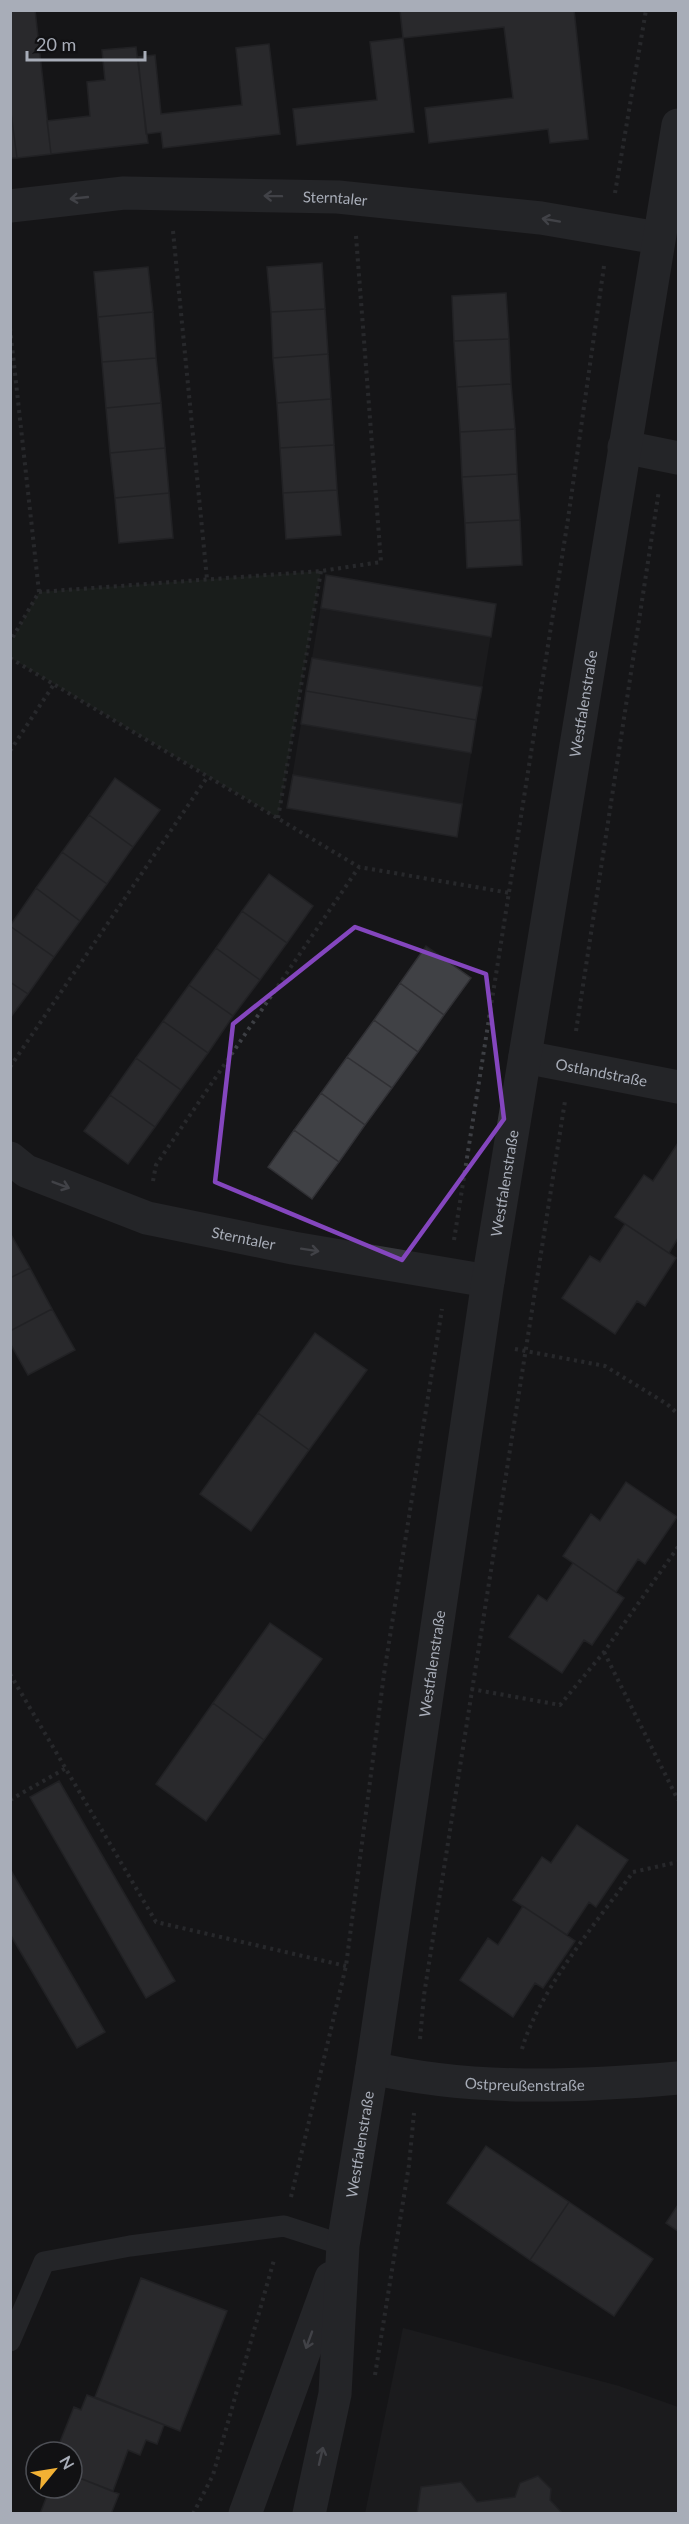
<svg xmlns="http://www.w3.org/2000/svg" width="689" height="2524" font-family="Lato,sans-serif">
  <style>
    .built { fill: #222225 }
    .green { fill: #1e261f }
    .building { fill: #404145; stroke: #303034; stroke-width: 1.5 }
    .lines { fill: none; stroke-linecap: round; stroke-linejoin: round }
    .path { stroke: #3d3f44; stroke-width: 4; stroke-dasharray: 3 4.5; stroke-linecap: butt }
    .service { stroke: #37383d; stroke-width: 21 }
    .minor { stroke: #37383d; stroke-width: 33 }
    .tertiary { stroke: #37383d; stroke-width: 33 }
    .oneway { stroke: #757881 }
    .marked { fill: none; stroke: #8446be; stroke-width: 4.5; stroke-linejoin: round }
    .labels { text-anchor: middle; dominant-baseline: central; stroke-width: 4.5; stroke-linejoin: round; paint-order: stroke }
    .street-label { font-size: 15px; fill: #a8adb8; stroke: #111113 }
  </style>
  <rect width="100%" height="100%" fill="#161618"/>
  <path class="built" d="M326,575L496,604L457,837L287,808Z
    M403,2328L619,2386L678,2407V2513L365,2514Z"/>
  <path class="green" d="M321,571L278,818L11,658V642L39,592Z"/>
  <path class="building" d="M10,10H35L51,154L17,158L10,105Z
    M400,10H574L588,139L550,143L548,129L429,143L425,108L513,98L504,27L403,38Z
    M403,38L414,132L297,145L293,109L377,100L370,42Z
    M269,44L280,134L163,148L161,132L146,134L138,57L155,55L161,114L242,105L236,48Z
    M136,47L148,143L51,154L47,121L90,116L87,82L105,80L102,50Z
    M10,105L17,158H10Z
    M322,263L325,309L271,312L267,267Z
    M148,267L153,312L98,317L94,272Z
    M506,293L509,339L454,341L452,296Z
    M325,309L328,354L273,358L271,312Z
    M153,312L156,358L102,362L98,317Z
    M509,339L511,384L457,387L454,341Z
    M328,354L331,399L277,403L273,358Z
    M156,358L161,403L106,408L102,362Z
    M511,384L515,429L460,432L457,387Z
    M331,399L334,445L280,448L277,403Z
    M161,403L165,448L110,453L106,408Z
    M515,429L517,474L462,477L460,432Z
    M334,445L337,490L283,493L280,448Z
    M165,448L169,493L115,498L110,453Z
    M517,474L520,520L465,523L462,477Z
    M337,490L341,535L286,539L283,493Z
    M169,493L173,538L119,543L115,498Z
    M520,520L522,565L467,568L465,523Z
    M326,575L496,604L491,637L321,608Z
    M312,658L482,687L476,720L306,691Z
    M306,691L476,720L471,753L301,724Z
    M293,775L462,804L457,837L287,808Z
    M115,778L160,810L133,847L89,815Z
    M89,815L133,847L107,884L62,852Z
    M62,852L107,884L80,921L36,888Z
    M269,874L313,906L287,943L242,911Z
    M36,888L80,921L54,957L10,926Z
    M242,911L287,943L260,980L216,948Z
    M10,926L54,957L28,994L10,982Z
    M426,946L471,978L444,1015L400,983Z
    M216,948L260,980L233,1016L189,985Z
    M10,982L28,994L10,1018Z
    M400,983L444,1015L418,1052L374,1020Z
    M189,985L233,1016L208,1053L163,1021Z
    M374,1020L418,1052L392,1088L347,1057Z
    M163,1021L208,1053L181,1090L136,1058Z
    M347,1057L392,1088L365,1125L321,1093Z
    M136,1058L181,1090L155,1127L110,1095Z
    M321,1093L365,1125L339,1162L294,1130Z
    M110,1095L155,1127L128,1164L84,1131Z
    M294,1130L339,1162L312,1199L268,1167Z
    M678,1143V1238L669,1253L615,1217L644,1175L653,1181Z
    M625,1224L676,1258L645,1306L637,1301L615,1334L562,1298L590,1256L600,1262Z
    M10,1233L30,1268L10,1278Z
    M30,1268L52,1309L10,1331V1278Z
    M52,1309L75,1350L28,1375L10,1343V1331Z
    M315,1333L367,1370L309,1450L258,1413Z
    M258,1413L309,1450L251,1531L200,1494Z
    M626,1482L677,1517L645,1564L638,1559L616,1592L563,1556L591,1514L600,1521Z
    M573,1563L624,1598L592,1645L584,1640L562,1673L509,1637L538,1595L547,1601Z
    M270,1623L322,1659L264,1740L213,1703Z
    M213,1703L264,1740L206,1821L156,1784Z
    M59,1781L175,1981L146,1998L30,1797Z
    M577,1825L628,1860L596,1907L589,1902L567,1935L513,1900L542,1857L551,1863Z
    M10,1869L105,2032L77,2048L10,1934Z
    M523,1906L575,1941L543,1988L535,1983L513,2017L460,1980L488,1938L498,1945Z
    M486,2146L569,2202L530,2260L447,2203Z
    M569,2202L653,2259L614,2316L530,2260Z
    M678,2205V2231L666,2223Z
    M141,2278L227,2311L180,2431L95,2397Z
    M87,2395L164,2425L157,2444L146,2440L140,2455L128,2450L113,2491L72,2475V2452H56L74,2407L81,2410Z
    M72,2475L119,2494L111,2514H40L50,2488H72Z
    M538,2476L551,2489L550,2500L563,2514H417L421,2487L461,2482L477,2502L515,2497L520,2483Z"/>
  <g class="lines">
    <path class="path" d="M615,193L646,10
      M173,231L207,579
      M10,328L39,592L10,642
      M39,592L321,571L381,562L356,236
      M10,658L359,867L510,893
      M10,751L54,684
      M278,818L321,571
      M576,1031L659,490
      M10,1067L208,776
      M153,1181L156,1165L359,867
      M454,1240L568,519L604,266
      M515,1349L605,1366L667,1404L678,1414
      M604,1652L678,1800
      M10,1674L156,1922L346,1966
      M471,1689L560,1705L604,1652L678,1547
      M10,1800L66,1768
      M420,2039L424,1995L565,1101
      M522,2049C539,1990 597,1922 633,1872L678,1862
      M291,2197L346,1966L384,1674L442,1309
      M375,2375L409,2165L414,2113
      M193,2514L213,2475L274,2260"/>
    <path class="service" d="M10,2341L44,2262L130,2246L284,2226L343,2245"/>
    <g class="minor">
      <path id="s1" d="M10,206L124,193L338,197L541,218L658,238"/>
      <path d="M624,447L678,458"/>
      <path id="s2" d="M525,1057L678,1087"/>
      <path id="s3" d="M10,1158L26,1171L147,1218L293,1248L488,1281"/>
      <path id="s4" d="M372,2068C472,2091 576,2087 678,2078"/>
    </g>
    <g class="tertiary">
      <path d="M245,2514L331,2278"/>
      <path id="s5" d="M309,2514L335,2394L343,2245L372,2068L488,1281L678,125"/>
    </g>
  </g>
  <defs><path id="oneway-shaft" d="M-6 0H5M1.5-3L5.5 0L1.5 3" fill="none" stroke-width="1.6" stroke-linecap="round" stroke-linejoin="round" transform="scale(1.5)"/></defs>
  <g class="oneway">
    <use href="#oneway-shaft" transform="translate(273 196) rotate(-179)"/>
    <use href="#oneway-shaft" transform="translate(79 198) rotate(174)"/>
    <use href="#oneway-shaft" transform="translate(551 220) rotate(-170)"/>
    <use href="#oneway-shaft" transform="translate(61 1185) rotate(21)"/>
    <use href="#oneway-shaft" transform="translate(310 1250) rotate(9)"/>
    <use href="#oneway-shaft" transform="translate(309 2340) rotate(110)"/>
    <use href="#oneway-shaft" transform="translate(321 2456) rotate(-77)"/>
  </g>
  <path d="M0 0H689V2524H0ZM355,927L486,974L504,1119L402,1260L215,1182L233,1024Z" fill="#161618" fill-opacity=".55" fill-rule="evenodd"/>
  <path class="marked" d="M355,927L486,974L504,1119L402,1260L215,1182L233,1024Z"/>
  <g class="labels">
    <g class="street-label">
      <text stroke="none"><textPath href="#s1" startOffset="326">Sterntaler</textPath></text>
      <text stroke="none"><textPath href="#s5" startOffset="1832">Westfalenstraße</textPath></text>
      <text stroke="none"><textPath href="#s2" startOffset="78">Ostlandstraße</textPath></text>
      <text stroke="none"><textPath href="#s5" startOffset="1346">Westfalenstraße</textPath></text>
      <text stroke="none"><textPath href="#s3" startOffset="249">Sterntaler</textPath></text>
      <text stroke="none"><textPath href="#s5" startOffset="860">Westfalenstraße</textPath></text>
      <text stroke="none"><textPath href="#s4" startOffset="154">Ostpreußenstraße</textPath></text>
      <text stroke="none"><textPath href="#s5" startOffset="374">Westfalenstraße</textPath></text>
    </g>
  </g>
  <rect width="689" height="2524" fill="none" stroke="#a8adb8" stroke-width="24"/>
  <g transform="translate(54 2470) rotate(60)"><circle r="28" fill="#111113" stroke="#4d4f55" stroke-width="1.5"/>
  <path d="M0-4.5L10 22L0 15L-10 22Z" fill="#f2b134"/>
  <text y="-9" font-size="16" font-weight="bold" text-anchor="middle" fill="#a8adb8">N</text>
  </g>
  <path d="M27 51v9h118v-9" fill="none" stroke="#a8adb8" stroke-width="3"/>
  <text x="36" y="51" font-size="18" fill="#a8adb8" stroke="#111113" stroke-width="4.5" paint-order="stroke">20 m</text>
</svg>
